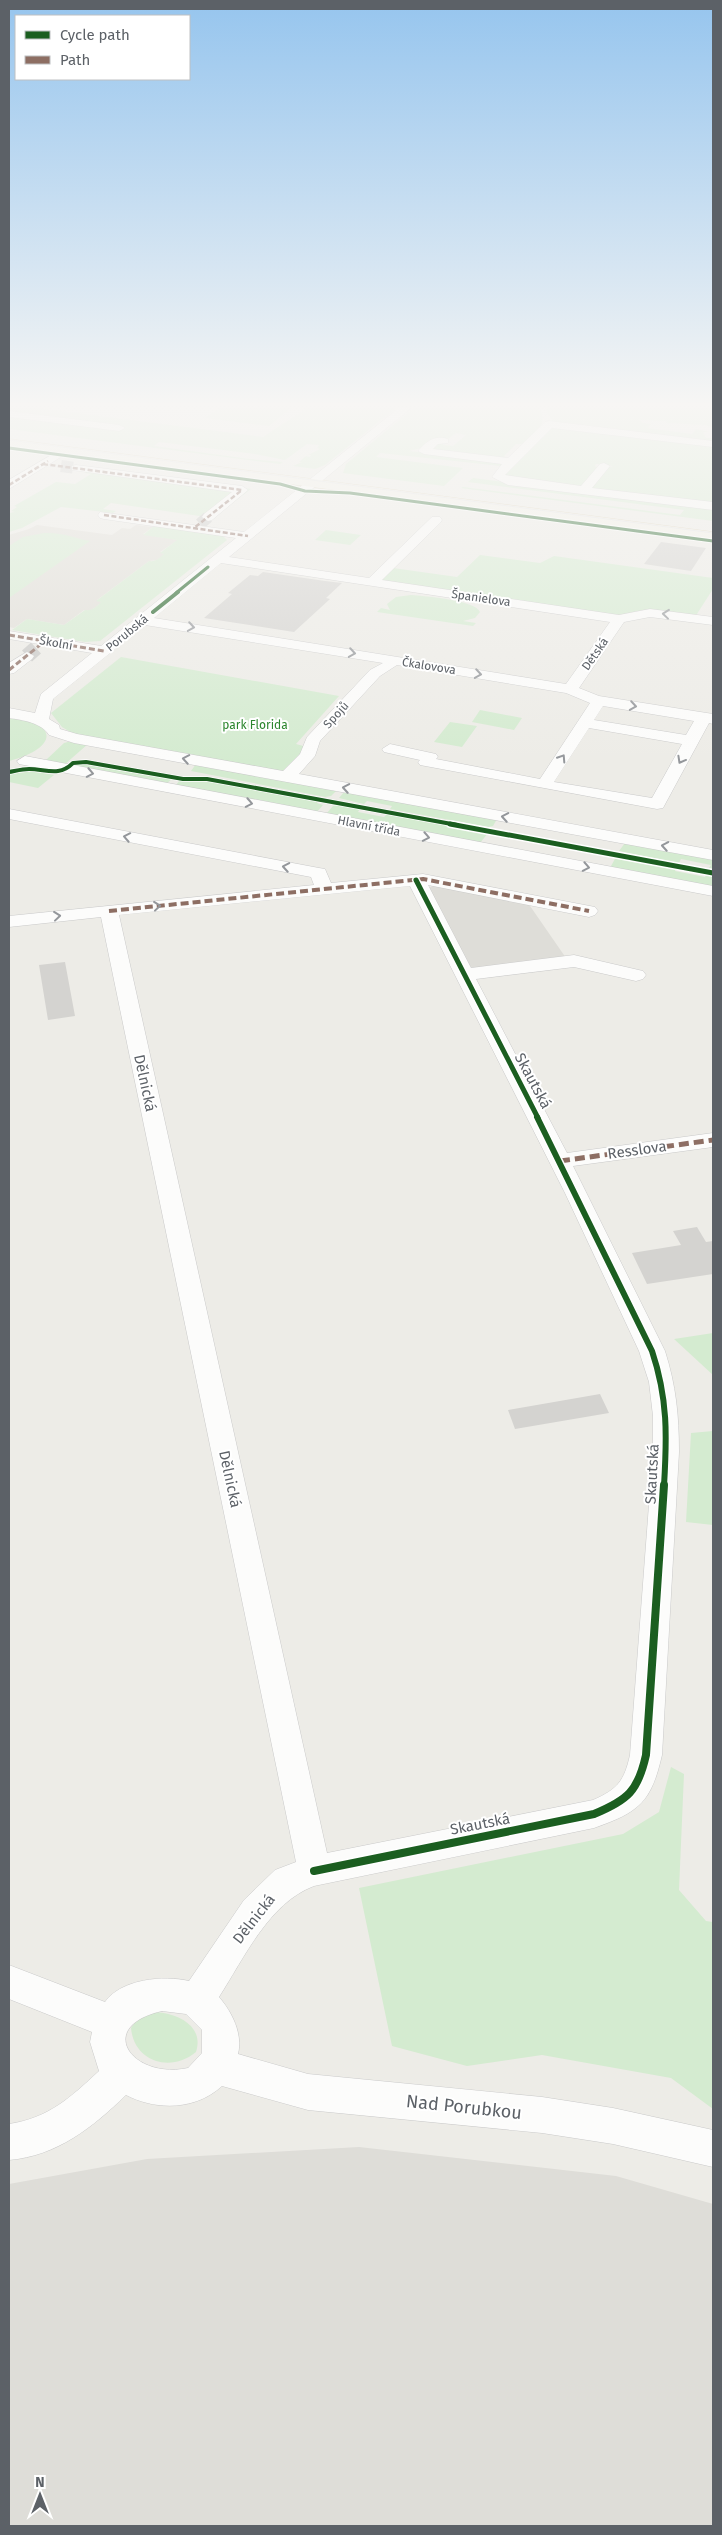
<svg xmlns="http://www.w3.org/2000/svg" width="722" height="2535" font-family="'Fira Sans',sans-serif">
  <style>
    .industrial { fill: #deddd8 }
    .education { fill: #e0ded7 }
    .green { fill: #d4ebd0 }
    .building { fill: #d4d3d0 }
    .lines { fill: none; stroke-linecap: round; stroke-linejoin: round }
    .minor-tunnel-far1 { stroke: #c9c9c7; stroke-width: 12; stroke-dasharray: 12 6; stroke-linecap: butt }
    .minor-tunnel { stroke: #c9c9c7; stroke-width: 15; stroke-dasharray: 15 8; stroke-linecap: butt }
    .minor-casing { stroke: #cacaca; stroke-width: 1 }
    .major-casing { stroke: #d8cdb3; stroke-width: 1 }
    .minor { fill: #fcfcfb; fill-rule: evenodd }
    .major { fill: #f3f1e8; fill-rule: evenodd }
    .tram { stroke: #e4e4e4; stroke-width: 1 }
    .quiet-far3 { stroke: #8d6e63; stroke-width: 2.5; stroke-dasharray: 5 2.5; stroke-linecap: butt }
    .quiet-far2 { stroke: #8d6e63; stroke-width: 3; stroke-dasharray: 6 3; stroke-linecap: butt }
    .quiet-far1 { stroke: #8d6e63; stroke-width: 4; stroke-dasharray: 8 4; stroke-linecap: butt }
    .quiet { stroke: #8d6e63; stroke-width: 5; stroke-dasharray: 10 5; stroke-linecap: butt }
    .cycleway-far4-casing { stroke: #fff; stroke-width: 5 }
    .cycleway-far3-casing { stroke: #fff; stroke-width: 5.5 }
    .cycleway-far2-casing { stroke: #fff; stroke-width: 8 }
    .cycleway-far1-casing { stroke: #fff; stroke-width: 9 }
    .cycleway-casing { stroke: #fff; stroke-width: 11 }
    .cycleway-far4 { stroke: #1b5e20; stroke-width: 3 }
    .cycleway-far3 { stroke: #1b5e20; stroke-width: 4 }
    .cycleway-far2 { stroke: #1b5e20; stroke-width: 5 }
    .cycleway-far1 { stroke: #1b5e20; stroke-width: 6 }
    .cycleway { stroke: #1b5e20; stroke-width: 8 }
    .oneway { stroke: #94979b }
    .labels { text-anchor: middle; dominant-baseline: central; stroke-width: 4; stroke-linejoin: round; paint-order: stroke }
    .far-street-label { font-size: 12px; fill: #5c6167; stroke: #fff }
    .far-park-label { font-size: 12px; fill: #2c862e; stroke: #fff }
    .street-label { font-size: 15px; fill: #5c6167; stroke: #fff }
    .near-street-label { font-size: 18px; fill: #5c6167; stroke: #fff }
  </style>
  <rect width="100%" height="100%" fill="#edece7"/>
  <path class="industrial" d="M438,885L528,903L566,958L475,970L468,964L429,892L430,887Z
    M359,2147L616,2176L713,2204V2526H9V2184L147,2159Z"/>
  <path class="education" d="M37,525L112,535L122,528L130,529L136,525L153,527L143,534L178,540L160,552L165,554L157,560L149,561L97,600L102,602L97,606L90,611L84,610L64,625L27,619L14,628L9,627V535L29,529Z"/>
  <path class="green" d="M9,408H37L263,437L307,408H396L325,465L315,469L293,466L302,462H299L306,456L310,457L311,455H308L320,449L317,448L319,445L307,444L285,460L255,454L159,442L154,446L249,459L283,462L280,464L9,429Z
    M220,408H291L269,426L205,418Z
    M414,408H538C551,421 534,435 525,444H516L504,456L509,459L444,450L438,452L431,449L437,442H445L443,445L453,446L466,435L456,433L447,440H436L426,447L409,451L499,461L504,464L501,466L380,453L376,457L463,468L444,486L343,473L346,464Z
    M548,408H713V428L705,425L666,423L667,421L640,420L643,423L651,424L647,428L692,434L696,429L709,432H703L706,438H713V441L553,422L546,411Z
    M550,427L636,436V438L660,441L668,439L713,444V505L591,489L606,468L613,466L596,464L595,466L599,468L582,486L509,480L502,474Z
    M87,471L235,487L251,489L213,518L111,503L103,509L116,511L113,513L61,507L22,528L9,532V513L15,512L11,511L17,507L14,506L56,482L75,484L91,474L85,473Z
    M473,478L713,509V521L461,488L463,487L680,515L684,510L468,482Z
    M154,526L223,536L227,540L100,641L85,642L12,630L27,619L64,625L85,610C92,611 96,607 101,602L96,601L149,561C156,562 159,558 164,554L160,553L177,540L143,535Z
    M326,530L361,535L350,545L315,540Z
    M44,533C62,532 74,538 90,541L9,598V546L23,537Z
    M480,555L540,563L554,556L713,578V589L695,617L643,610L615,616L379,581L393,568L457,577Z
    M411,595C425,596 475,600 480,612L475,618L463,621L476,623L473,626L377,612L381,608L390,610L387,604L396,597Z
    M121,657L339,696L296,744L307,747L289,768L281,772L77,736L62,727L51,713Z
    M480,710L522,718L514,730L472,722Z
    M9,717C62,723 56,749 9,761Z
    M450,722L477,726L462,747L434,742Z
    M72,741L88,744L64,765L46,760L64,743Z
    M86,763L172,779L166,784L73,767L76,764Z
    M196,764L337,790L331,796L325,797L191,771Z
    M34,771L54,775L38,788L9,782V774Z
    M180,780H206L318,801L317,803L323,805L316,813L175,786Z
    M345,791L497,819L493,826L488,827L390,809L392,806L367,801L364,804L339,798Z
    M339,805L360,809L358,812L384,817L387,814L488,833L480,843L326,814L333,806Z
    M625,843L713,859V869L709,868L711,865L681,859L679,863L619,851Z
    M616,857L676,868L675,871L705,877L707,873L713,875V887L614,869L611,866Z
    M713,1333V1375L674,1339Z
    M713,1431V1525L686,1522L691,1433Z
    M671,1767L684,1774L679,1890L706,1921L713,1922V2109L671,2078L542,2055L467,2066L392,2046L359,1888L623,1834L659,1812Z
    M152,2012C174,2012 205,2024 196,2052C171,2073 134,2062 131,2028L138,2018Z"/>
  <path class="building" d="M661,542L706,548L691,571L644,564Z
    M263,572L325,581L342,583L326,598L330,599L294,632L204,618L232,594L228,593L250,575L258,576Z
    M65,962L75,1016L48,1020L39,965Z
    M697,1227L706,1242L713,1241V1274L647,1284L632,1253L681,1245L673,1231Z
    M600,1394L609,1413L515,1429L508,1410Z"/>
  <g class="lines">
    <path class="minor-tunnel-far1" d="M61,466L76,468
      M200,524L208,517"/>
    <path class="minor-tunnel" d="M27,656L36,648"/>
    <g class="minor-casing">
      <path id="minor" d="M399,408H411L229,557L369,578L432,517H440L442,520L440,523L382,580L619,615L650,609L713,617V625L650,617L624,622L579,688L599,696L713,714V724L709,723L663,808L657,809L420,765L418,762L420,760L384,752L382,749L390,744L436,754L438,757L436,759L540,779L590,703L566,693L397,665L380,676L320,741L315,756L299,774L713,850V860L74,743L49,735C42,723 23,720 9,718V708L35,713L41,694L92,653L9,639V631L101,646L236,538L104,519L100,518L98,515L100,512L244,532ZM221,563L610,622L566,684L154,618ZM145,625L383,663L370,670L307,737L300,754L283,771L77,734L60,729L59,725L49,719L53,699ZM603,706L694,721L686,735L594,720ZM589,728L682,744L652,798L554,782Z
        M9,411L119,425L125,428L119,431L9,417Z
        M549,421L713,441V447L552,428L505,475L581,486L600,464L604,463L610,466L592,488L713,502V510L508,485L492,477L502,464L424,454L418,451C427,441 434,435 448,439V443L438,444L433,449L508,458L545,422Z
        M65,447L71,450L69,452L9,489V480Z
        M76,465L242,486L248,490L212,520L208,521L202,517L204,514L232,492L72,470V466Z
        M27,652L34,656L32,659L14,673L9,674V663Z
        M25,756L713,886V896L19,764L17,761Z
        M9,809L319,868L325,869L331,883L423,874L595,907L598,911L595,915L589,917L428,885L471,968L574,955L643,971L646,975L643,979L636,981L574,967L476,979L567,1153L713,1133V1147L573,1166L665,1351C676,1386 679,1415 679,1452L662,1755C651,1803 639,1812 594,1828L314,1886C269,1903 244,1958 219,1997C232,2012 243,2034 238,2054L308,2074L542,2097L613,2108L713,2130V2167L613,2144L542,2133L308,2110L222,2086C196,2110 157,2111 126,2095C93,2127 57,2156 9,2160V2124C49,2118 71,2097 99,2071L90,2042L92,2032L9,1999V1965L105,2002C121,1979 164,1975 189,1981L244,1900L275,1870L296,1862L101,917L9,927V916L314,885L311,877L9,819ZM410,886L565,1193L639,1351L649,1382L653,1416V1452L630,1755C624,1781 618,1789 593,1800L327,1853L119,915ZM162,2011L186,2014L202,2030V2053L188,2068C133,2080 93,2027 162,2011Z"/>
    </g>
    <g class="major-casing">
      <path id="major" d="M9,439L713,532V540L9,447Z"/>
    </g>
    <use href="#minor" class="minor"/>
    <use href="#major" class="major"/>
    <path class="tram" d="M9,440L713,533"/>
    <path class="quiet-far3" d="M43,464L242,490L194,528
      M9,485L48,461
      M104,515L248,536"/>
    <path class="quiet-far2" d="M9,635L104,651
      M9,670L45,641"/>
    <path class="quiet-far1" d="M109,911L423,879L589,911"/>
    <path class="quiet" d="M560,1161L713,1140"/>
    <g class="cycleway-far4-casing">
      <path id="cycleway-far4" d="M9,448L280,484L305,491L350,493L713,541
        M176,593L208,567"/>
    </g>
    <g class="cycleway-far3-casing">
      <path id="cycleway-far3" d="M153,612L178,592
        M9,772C15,771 22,769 29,769C46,769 59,777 73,763L86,762L183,779H207L457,825"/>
    </g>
    <g class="cycleway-far2-casing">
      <path id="cycleway-far2" d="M450,824L713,873
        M416,880L538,1118"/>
    </g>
    <g class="cycleway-far1-casing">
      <path id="cycleway-far1" d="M537,1117L652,1351C668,1399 667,1436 664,1486"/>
    </g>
    <g class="cycleway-casing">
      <path id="cycleway" d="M314,1871L594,1814C628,1800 638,1791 646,1755L664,1485"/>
    </g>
    <use href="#cycleway-far4" class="cycleway-far4"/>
    <use href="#cycleway-far3" class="cycleway-far3"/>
    <use href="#cycleway-far2" class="cycleway-far2"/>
    <use href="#cycleway-far1" class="cycleway-far1"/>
    <use href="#cycleway" class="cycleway"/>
  </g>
  <defs><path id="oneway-chevron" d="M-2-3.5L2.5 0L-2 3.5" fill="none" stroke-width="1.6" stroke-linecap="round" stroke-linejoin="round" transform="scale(1.25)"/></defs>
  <g class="oneway">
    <use href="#oneway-chevron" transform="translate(666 614) rotate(-174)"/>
    <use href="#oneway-chevron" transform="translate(191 627) rotate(9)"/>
    <use href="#oneway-chevron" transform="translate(352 653) rotate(9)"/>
    <use href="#oneway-chevron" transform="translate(478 674) rotate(9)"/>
    <use href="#oneway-chevron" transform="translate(633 706) rotate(9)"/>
    <use href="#oneway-chevron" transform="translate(562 758) rotate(-57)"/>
    <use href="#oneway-chevron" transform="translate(186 759) rotate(-170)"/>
    <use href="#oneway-chevron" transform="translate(681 760) rotate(119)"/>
    <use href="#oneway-chevron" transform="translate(90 773) rotate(11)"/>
    <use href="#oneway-chevron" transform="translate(346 788) rotate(-170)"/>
    <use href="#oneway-chevron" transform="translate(249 803) rotate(11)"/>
    <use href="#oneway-chevron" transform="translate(505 817) rotate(-170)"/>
    <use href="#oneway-chevron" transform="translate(127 837) rotate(-169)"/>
    <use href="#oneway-chevron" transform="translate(426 837) rotate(11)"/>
    <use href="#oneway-chevron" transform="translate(665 846) rotate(-170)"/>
    <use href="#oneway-chevron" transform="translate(286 867) rotate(-170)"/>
    <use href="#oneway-chevron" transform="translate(586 867) rotate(11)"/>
    <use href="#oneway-chevron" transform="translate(157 906) rotate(-6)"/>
    <use href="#oneway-chevron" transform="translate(57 916) rotate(-6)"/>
  </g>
  <linearGradient id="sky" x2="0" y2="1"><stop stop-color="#96c5ee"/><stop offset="0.53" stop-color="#f7f6f4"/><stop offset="1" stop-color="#f7f6f4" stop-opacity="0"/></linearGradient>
  <rect width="722" height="763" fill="url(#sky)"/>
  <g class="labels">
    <g class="far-street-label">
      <text transform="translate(481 598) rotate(8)">Španielova</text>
      <text transform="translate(127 633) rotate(-39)">Porubská</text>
      <text transform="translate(56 643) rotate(10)">Školní</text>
      <text transform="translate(595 654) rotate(-55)">Dětská</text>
      <text transform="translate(429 666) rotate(9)">Čkalovova</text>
      <text transform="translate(336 715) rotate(-48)">Spojů</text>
      <text transform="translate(369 826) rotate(11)">Hlavní třída</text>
    </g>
    <g class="far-park-label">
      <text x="255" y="725">park Florida</text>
    </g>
    <g class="street-label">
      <text transform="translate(533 1081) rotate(62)">Skautská</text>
      <text transform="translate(145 1083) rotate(78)">Dělnická</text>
      <text transform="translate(637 1150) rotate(-8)">Resslova</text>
      <text transform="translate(652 1474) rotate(-87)">Skautská</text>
      <text transform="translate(230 1479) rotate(78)">Dělnická</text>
      <text transform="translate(480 1824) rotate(-11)">Skautská</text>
      <text transform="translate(254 1919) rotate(-52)">Dělnická</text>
    </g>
    <g class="near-street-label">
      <text transform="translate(464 2107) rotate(6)">Nad Porubkou</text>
    </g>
  </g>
  <rect width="722" height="2535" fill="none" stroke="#5c6167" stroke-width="20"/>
  <rect x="15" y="15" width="175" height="65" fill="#ffffff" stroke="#bec0c2"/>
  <rect x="25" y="31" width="25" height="8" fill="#1b5e20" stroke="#bec0c2"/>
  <text x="60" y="40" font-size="15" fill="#5c6167">Cycle path</text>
  <rect x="25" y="56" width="25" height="8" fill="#8d6e63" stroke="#bec0c2"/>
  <text x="60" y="65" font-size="15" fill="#5c6167">Path</text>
  <g transform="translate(40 2495)" stroke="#ffffff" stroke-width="4" paint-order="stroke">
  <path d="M0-4L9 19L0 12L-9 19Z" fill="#5c6167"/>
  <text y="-8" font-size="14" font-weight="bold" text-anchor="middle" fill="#5c6167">N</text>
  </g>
</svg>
